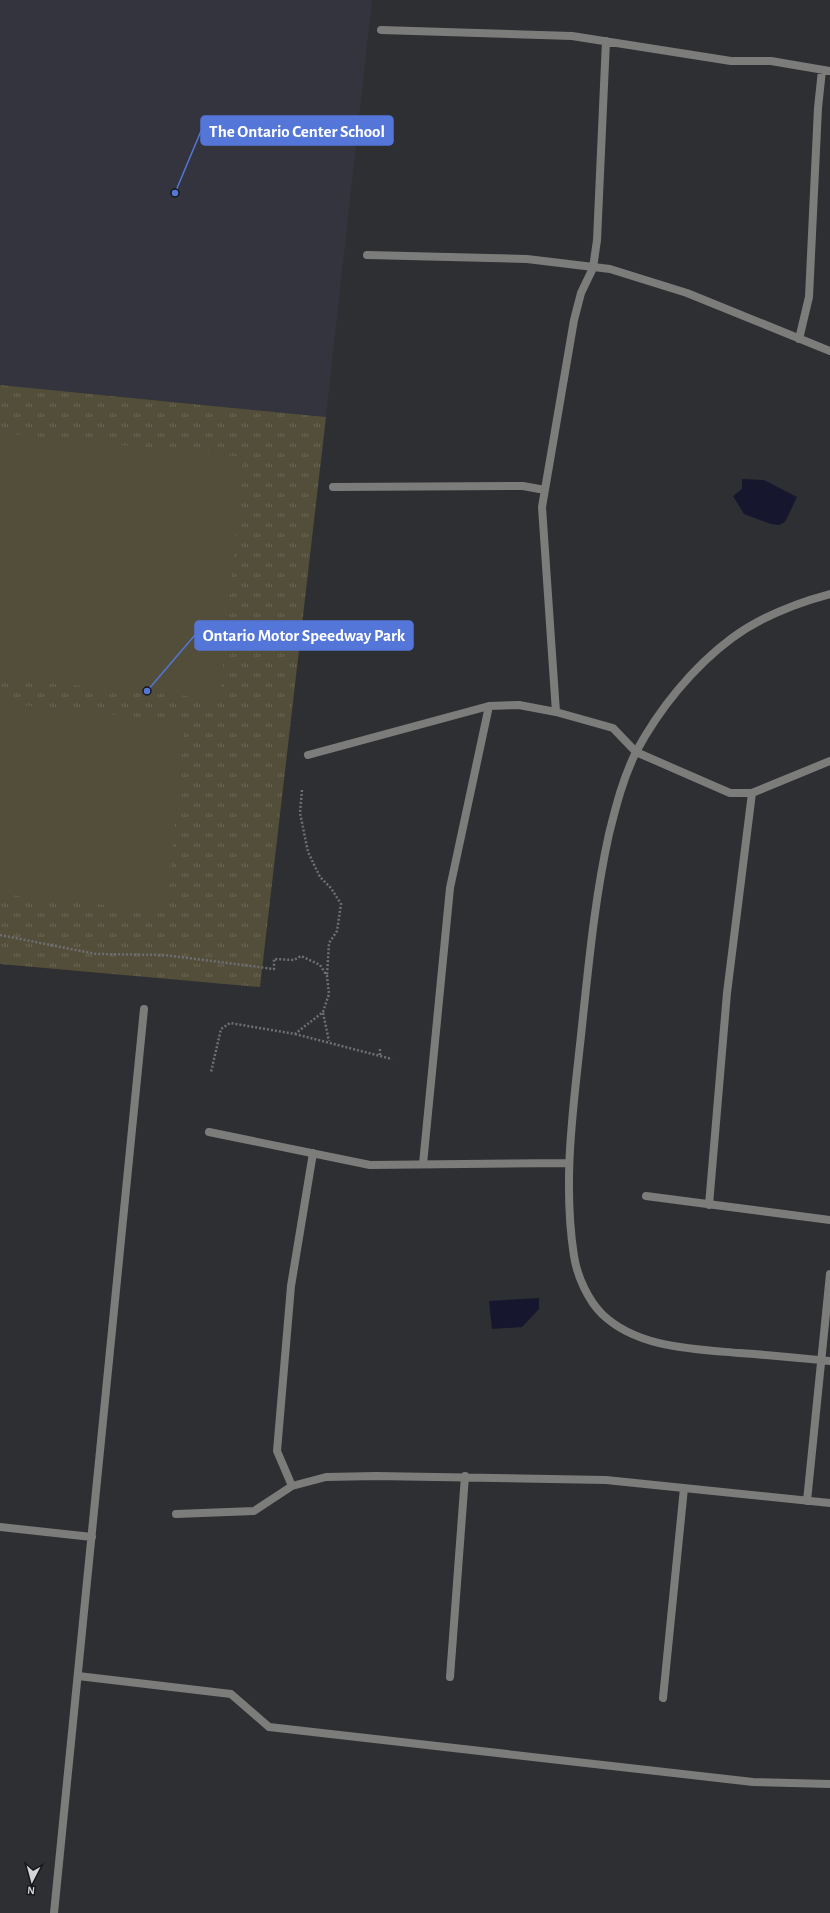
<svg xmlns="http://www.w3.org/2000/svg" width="830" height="1913" font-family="'Alegreya Sans',sans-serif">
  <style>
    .built { fill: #33343e }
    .grass { fill: url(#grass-tufts) }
    .pitch { fill: #534e39 }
    .water { fill: #16172e }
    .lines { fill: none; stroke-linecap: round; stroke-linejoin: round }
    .path { stroke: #6e6f72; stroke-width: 2.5; stroke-dasharray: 2 2; stroke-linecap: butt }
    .lane { stroke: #7c7c7a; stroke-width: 8 }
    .leader { fill: none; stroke: #5476d8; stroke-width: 1.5 }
    .callout-dot { fill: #5476d8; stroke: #171719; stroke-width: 1.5 }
    .callout { fill: #5476d8; stroke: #5476d8; stroke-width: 1.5 }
    .callout-label { font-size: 17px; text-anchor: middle; font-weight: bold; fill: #fff }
  </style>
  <defs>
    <pattern id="grass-tufts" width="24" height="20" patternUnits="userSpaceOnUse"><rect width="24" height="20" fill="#534e39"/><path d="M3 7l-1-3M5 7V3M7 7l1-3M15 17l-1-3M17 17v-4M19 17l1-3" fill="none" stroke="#6b6755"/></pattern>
  </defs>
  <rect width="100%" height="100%" fill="#2e2f32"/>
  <path class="built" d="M0,0H372L326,417L0,385Z"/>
  <path class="grass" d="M0,385L326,417L260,987L0,964Z"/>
  <path class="pitch" d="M0,433L243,457L220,699L0,678Z
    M0,703L185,722L166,911L0,894Z"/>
  <path class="water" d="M742,479L764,480L797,497L785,522L779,525L771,524L744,514L733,496L742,489Z
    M539,1298V1309L522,1327L492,1329L489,1301Z"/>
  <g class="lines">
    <path class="path" d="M302,790L300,813L308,852L320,877L331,888L341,904L337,931L329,943L327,975
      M0,935L96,954L165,955L274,969V959L294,960L301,956L320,965L327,976L329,994L323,1012L295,1034L230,1023L221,1029L211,1072
      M323,1013L329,1041
      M295,1034L392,1059
      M380,1055V1047"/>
    <path class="lane" d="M381,30L572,36L731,61H771L830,71
      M367,255L527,259L610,269L687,293L830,351
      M799,339L809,297L818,108L822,70
      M333,487L523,486L545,490
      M830,594C796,603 761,617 732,638C693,667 659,709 636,752C623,778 616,806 609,834C595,897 589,961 582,1026C574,1103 562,1179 574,1256C577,1276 588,1300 602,1314C637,1348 693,1349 739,1353C769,1355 800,1358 830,1361
      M556,712L542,507L574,320L581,293L593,268L597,240L606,41
      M308,755L489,706L519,705L556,712L613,728L636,752L730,793H752L830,761
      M209,1132L370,1165L568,1163
      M423,1164L450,888L489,706
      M646,1196L830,1220
      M709,1205L727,993L752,793
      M292,1486L277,1451L291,1286L313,1153
      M807,1501L830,1274
      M176,1514L254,1511L292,1486L326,1477L376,1476L606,1480L830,1503
      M0,1527L92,1537
      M78,1676L231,1694L269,1727L753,1782L830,1784
      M450,1677L465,1476
      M663,1698L684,1488
      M54,1913L144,1009"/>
  </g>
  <path class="leader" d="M175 193L201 131M147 691L195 635"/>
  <g class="callout-dot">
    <circle cx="175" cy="193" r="4"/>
    <circle cx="147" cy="691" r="4"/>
  </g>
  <g class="callout">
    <rect x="201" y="116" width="192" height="29" rx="4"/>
    <rect x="195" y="621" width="218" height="29" rx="4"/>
  </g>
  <g class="callout-label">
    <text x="297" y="137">The Ontario Center School</text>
    <text x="304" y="641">Ontario Motor Speedway Park</text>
  </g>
  <g transform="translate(32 1881) rotate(186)" stroke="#171719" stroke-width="3" paint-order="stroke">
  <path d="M0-3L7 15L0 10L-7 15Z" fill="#d4d4d7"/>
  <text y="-6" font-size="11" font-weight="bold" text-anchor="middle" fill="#d4d4d7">N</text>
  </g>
</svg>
